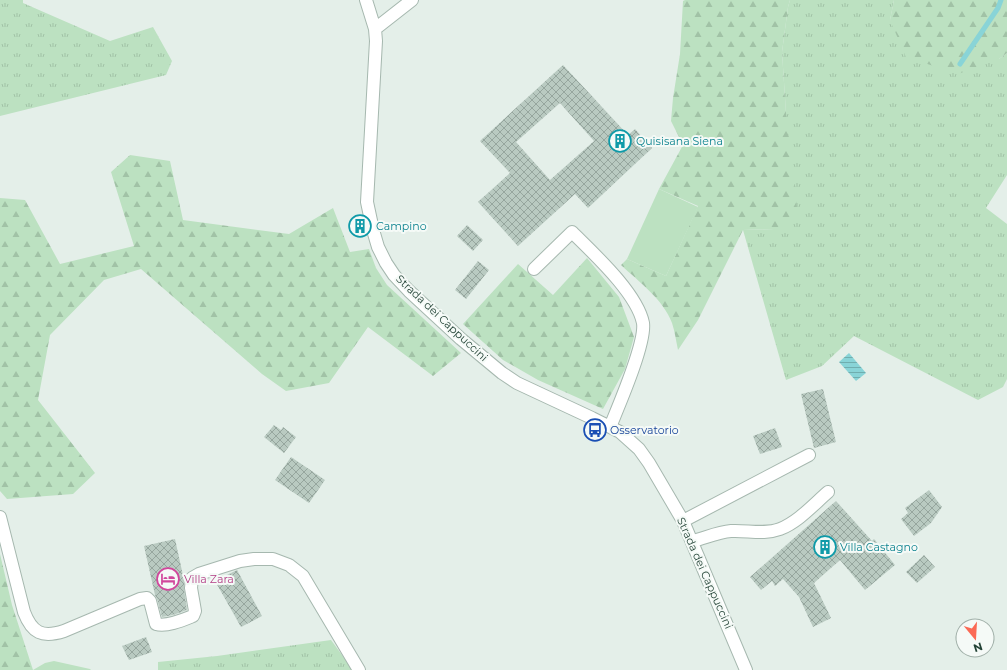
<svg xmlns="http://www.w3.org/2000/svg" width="1007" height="670" font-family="Montserrat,sans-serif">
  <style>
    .grass { fill: url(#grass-tufts) }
    .forest { fill: url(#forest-firs) }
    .green { fill: #bce1c1 }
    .water { fill: url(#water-rules) }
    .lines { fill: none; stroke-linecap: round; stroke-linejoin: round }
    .stream { stroke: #89d4d7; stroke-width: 5 }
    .building { fill: url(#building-cross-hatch); fill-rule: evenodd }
    .minor-casing { stroke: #a6b8af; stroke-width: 14 }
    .minor { stroke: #fff; stroke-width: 12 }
    .labels { text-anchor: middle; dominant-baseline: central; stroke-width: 4; stroke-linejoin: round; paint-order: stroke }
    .culture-label { font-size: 11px; fill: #0d838f; stroke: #f5faf7; text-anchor: start }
    .street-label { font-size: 11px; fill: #224235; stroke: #f5faf7 }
    .transit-label { font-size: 11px; fill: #164399; stroke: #f5faf7; text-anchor: start }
    .hotel-label { font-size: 11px; fill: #b23c85; stroke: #f5faf7; text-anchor: start }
  </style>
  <defs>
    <pattern id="grass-tufts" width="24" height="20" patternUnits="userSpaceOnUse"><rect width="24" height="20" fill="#bce1c1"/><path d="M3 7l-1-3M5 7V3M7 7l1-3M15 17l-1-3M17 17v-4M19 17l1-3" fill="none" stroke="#a1c2a6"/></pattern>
    <pattern id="forest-firs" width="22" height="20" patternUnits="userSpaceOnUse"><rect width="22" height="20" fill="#bce1c1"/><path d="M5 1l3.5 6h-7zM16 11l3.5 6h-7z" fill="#a1c2a6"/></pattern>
    <pattern id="water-rules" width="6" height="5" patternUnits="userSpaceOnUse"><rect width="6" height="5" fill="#89d4d7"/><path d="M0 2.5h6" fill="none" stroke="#70aeaf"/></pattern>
    <pattern id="building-cross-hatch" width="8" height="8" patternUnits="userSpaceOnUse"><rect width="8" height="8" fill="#b9cac1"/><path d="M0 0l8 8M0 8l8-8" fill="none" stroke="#96a69e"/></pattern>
  </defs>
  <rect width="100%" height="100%" fill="#e4efe9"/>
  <path class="grass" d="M0,0H23V3L110,41L153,27L172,61L166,75L0,116Z
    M790,0H894L890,20L999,59L1007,53V175L986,208L1007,224V379L1003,387L978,400L854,336L822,366L786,380L743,230L774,229L786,113L782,52L788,7Z
    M331,640L353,670H158V662L217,656Z"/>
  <path class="forest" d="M685,0H790L788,7L782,52L786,113L798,217L774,229L743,230L698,320L678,350C676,341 675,332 672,323C663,299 639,282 621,265L627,259L666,276L698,206L659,189L683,145L671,121L673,98L680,54L683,1Z
    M894,0H1007V53L999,59L958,74L906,57L890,20Z
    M130,155L170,161L183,220L289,234L333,208L350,252L369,249L376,268L387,285L461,353L433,376L368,327L329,383L286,391L262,374L141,269L104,280L50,335L38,400L95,473L73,494L7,499L0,491V198L25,200L60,264L134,246L111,172Z
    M587,258L619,297L634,337L625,369L603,409L538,380L503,360L463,324L518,264L553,295Z
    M0,554L12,605L33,670H0Z"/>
  <path class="green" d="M659,189L698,207L666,276L627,259Z
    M54,661L90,669L91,670H33L45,663Z"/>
  <path class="water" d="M849,353L866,373L856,381L839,362Z"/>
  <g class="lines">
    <path class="stream" d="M960,64L998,8L1001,0"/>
  </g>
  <path class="building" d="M563,65L628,135L635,129L652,148L588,208L575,194L518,246L478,202L510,173L480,141ZM560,103L594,141L550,180L516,142Z
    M467,225L483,240L473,251L457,236Z
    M478,261L489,270L466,299L455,290Z
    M823,389L836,442L814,448L801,394Z
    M274,425L281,430L283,427L296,437L284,453L264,437Z
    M775,428L782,447L760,454L753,436Z
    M291,457L325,480L309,503L275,480Z
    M929,490L942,507L931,523L914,536L901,519L908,513L905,508Z
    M836,501L872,541L874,539L895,565L865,590L840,560L814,583L831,618L813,627L799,597L783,579L775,586L772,581L761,590L750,577Z
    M175,539L184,580V589L187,610L173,615L162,617L157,599L155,595L144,546Z
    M924,555L935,567L917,583L906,572Z
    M237,570L262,616L241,627L215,581Z
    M146,637L152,652L129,660L122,646Z"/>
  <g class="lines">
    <g class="minor-casing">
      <path id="minor" d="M366,0L375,29L376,41L367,202L373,230L378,247L386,263L394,275L409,291L461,339L502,373L517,383L592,418L620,432L639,449L649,463L683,521L746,670
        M375,29L412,0
        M534,269L572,232C593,253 637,293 643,323C646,343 619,405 610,427
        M0,517L24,612C32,633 42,638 64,631L140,599L147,598L150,601L156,624C167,627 183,620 193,616L195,611L191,588L192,578L199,574L240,561L254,559H273L289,565L303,576L359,670
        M683,521L809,455
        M693,541C705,538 718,532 731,531C747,530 764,535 780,529C798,522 813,505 828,492"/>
    </g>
    <use href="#minor" class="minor"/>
  </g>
  <defs>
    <g id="building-ring" transform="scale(1.15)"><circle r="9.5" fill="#f5faf7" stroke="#0f9aa8" stroke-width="1.5"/><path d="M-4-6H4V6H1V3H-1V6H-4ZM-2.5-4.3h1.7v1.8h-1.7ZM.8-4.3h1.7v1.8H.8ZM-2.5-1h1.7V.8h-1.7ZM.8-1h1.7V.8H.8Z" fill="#0f9aa8"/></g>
    <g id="bus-ring" transform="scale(1.15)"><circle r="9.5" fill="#f5faf7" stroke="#1a4fb4" stroke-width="1.5"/><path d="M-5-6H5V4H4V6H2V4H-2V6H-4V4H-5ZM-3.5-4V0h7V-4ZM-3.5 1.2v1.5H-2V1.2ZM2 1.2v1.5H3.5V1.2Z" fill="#1a4fb4"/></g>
    <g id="hotel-ring" transform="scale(1.15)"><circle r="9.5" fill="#f5faf7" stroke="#d1479c" stroke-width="1.5"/><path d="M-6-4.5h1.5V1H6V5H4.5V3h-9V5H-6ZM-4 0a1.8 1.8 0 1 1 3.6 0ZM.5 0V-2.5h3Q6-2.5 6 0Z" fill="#d1479c"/></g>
  </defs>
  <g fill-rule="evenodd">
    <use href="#building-ring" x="620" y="141"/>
    <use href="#building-ring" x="360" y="226"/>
    <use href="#bus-ring" x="595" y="430"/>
    <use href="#building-ring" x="825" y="547"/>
    <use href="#hotel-ring" x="168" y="579"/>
  </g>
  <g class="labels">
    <g class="culture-label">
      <text x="636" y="141">Quisisana Siena</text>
      <text x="376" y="226">Campino</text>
      <text x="840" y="547">Villa Castagno</text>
    </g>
    <g class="street-label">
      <text transform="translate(442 318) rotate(43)">Strada dei Cappuccini</text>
      <text transform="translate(705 573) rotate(66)">Strada dei Cappuccini</text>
    </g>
    <g class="transit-label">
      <text x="610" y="430">Osservatorio</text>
    </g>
    <g class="hotel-label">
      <text x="184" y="579">Villa Zara</text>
    </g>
  </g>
  <g transform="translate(975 638) rotate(162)"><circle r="19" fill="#f5faf7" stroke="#a1b0a9"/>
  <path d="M0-3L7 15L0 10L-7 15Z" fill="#fb6a55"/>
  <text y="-6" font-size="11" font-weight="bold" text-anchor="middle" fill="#224235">N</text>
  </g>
</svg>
